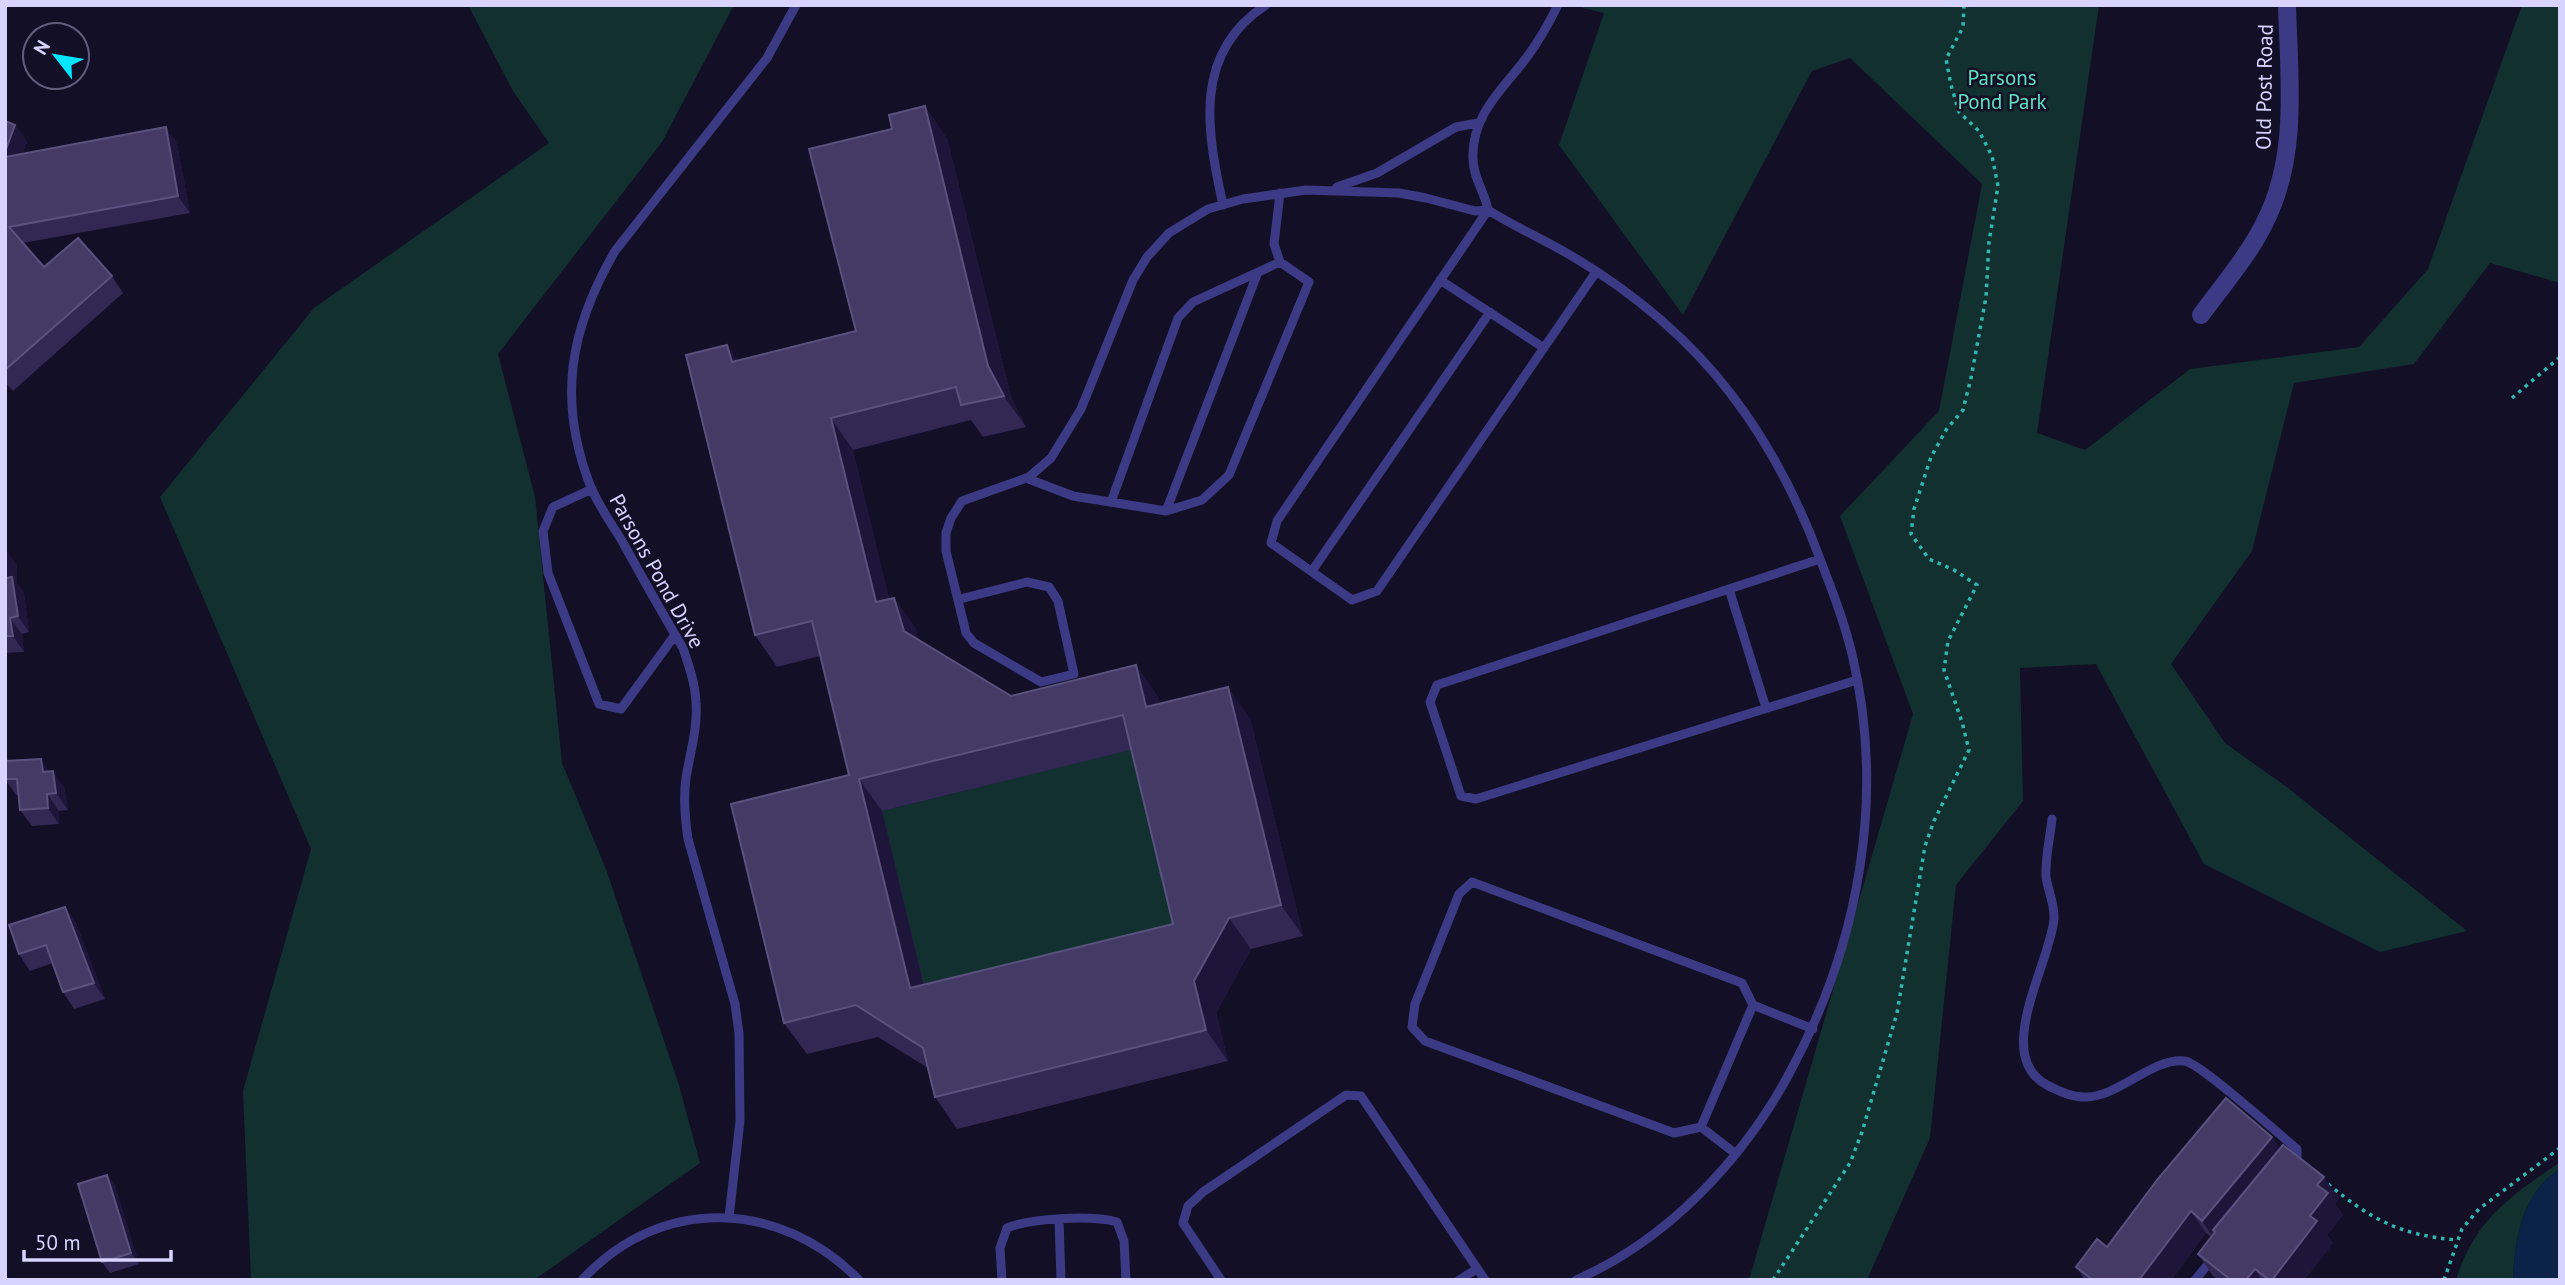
<svg xmlns="http://www.w3.org/2000/svg" width="2565" height="1285" font-family="'PT Sans',sans-serif">
  <style>
    .green { fill: #12302f }
    .water { fill: #0c2248 }
    .lines { fill: none; stroke-linecap: round; stroke-linejoin: round }
    .path { stroke: #2fb8b0; stroke-width: 3.5; stroke-dasharray: 3.5 5; stroke-linecap: butt }
    .lane { stroke: #3d3a85; stroke-width: 9 }
    .street { stroke: #3d3a85; stroke-width: 18 }
    .wall { fill: #312854; fill-rule: evenodd }
    .shaded-wall { fill: #1d163a }
    .building { fill: #433a66; stroke: #5a527e; stroke-width: 2; fill-rule: evenodd }
    .labels { text-anchor: middle; dominant-baseline: central; stroke-width: 5; stroke-linejoin: round; paint-order: stroke }
    .park-label { font-size: 21px; fill: #5fe0c0; stroke: #130f26 }
    .street-label { font-size: 21px; fill: #d9d4ff; stroke: #130f26 }
  </style>
  <rect width="100%" height="100%" fill="#130f26"/>
  <path class="green" d="M468,5H734L662,142L498,354L535,497L562,763L606,869L679,1085L700,1163L534,1280H251L243,1091L311,849L160,497L314,308L549,143L513,91Z
    M1584,5H2099L2037,433L2085,450L2190,369L2359,347L2428,269L2522,5H2560V283L2490,263L2414,364L2294,383L2252,551L2171,664L2225,743L2288,788L2467,931L2380,952L2204,864L2096,664L2020,668L2023,801L1956,885L1930,1138L1867,1280H1749L1913,714L1840,516L1939,411L1982,184L1850,58L1812,71L1683,315L1559,145L1604,13L1583,8Z
    M1145,746L1195,956L932,1020L882,811Z
    M2560,1162V1169C2522,1193 2515,1238 2513,1280H2456C2474,1220 2511,1196 2560,1162Z"/>
  <path class="water" d="M2560,1169V1280H2513C2515,1238 2522,1193 2560,1169Z"/>
  <g class="lines">
    <path class="path" d="M2512,398L2560,357
      M2328,1184C2372,1220 2400,1235 2457,1240
      M1773,1280L1850,1163L1862,1132L1897,1013L1925,846L1934,821L1969,750L1962,722L1944,670L1948,641L1977,585L1954,570L1929,559L1911,534L1914,509L1931,457L1946,430L1963,410L1971,378L1986,297L1989,242L1998,186L1992,156L1979,131L1959,112L1951,85L1946,59L1963,27L1964,5
      M2444,1280L2462,1229L2479,1209L2560,1148"/>
    <path class="lane" d="M1558,5C1549,23 1539,41 1527,57C1503,89 1471,115 1473,159C1473,178 1485,192 1488,210C1515,227 1543,239 1570,255C1631,291 1688,338 1731,394C1770,445 1798,499 1820,559C1832,590 1844,621 1852,654C1886,798 1859,945 1789,1074C1742,1161 1667,1240 1576,1280
      M1337,187L1377,173L1456,127L1478,123
      M1223,205C1207,131 1192,53 1266,5
      M1488,210L1277,521L1271,543L1352,600L1377,591L1596,272
      M1440,280L1544,348
      M1026,478L1073,496L1166,511L1202,500L1229,475L1309,282L1280,262L1274,244L1280,193
      M592,489L553,507L543,531L548,573L599,704L621,709L675,635
      M1111,502L1178,318L1193,302L1280,262
      M1166,511L1258,272
      M1820,559L1437,685L1430,702L1461,796L1476,799L1857,680
      M1312,571L1490,312
      M1729,589L1766,708
      M960,599L1027,582L1049,587L1058,601L1074,674L1041,682L974,643L966,633L946,551V533L951,518L962,501L1029,477L1051,458L1081,409L1133,280L1147,257L1169,233L1208,209L1243,199L1306,190L1399,193L1426,198L1475,211L1488,210
      M2052,819C2050,838 2045,858 2046,877C2048,891 2055,905 2054,919C2050,964 1992,1056 2047,1085C2058,1091 2073,1098 2087,1097C2120,1096 2153,1057 2185,1061C2201,1064 2279,1134 2297,1149V1158L2293,1163
      M1701,1127L1674,1133L1425,1041L1412,1027L1415,1004L1459,894L1472,882L1742,983L1753,1005L1813,1029
      M1701,1127L1753,1005
      M1701,1127L1736,1154
      M729,1217L740,1121L739,1033L735,1004L688,839C685,819 683,799 686,778C690,753 698,728 696,702C695,683 689,666 683,648C662,613 642,577 622,541C611,523 598,505 590,485C557,399 570,329 615,251L767,58L796,5
      M1059,1220L1061,1280
      M582,1280C660,1195 780,1199 859,1280
      M1002,1280L1000,1248L1007,1228C1031,1218 1091,1215 1117,1222L1124,1241L1126,1280
      M1221,1280L1183,1223L1188,1206L1203,1192L1346,1095L1361,1096L1485,1280
      M1459,1280L1477,1269
      M2195,1280L2214,1257"/>
    <path class="street" d="M2201,315C2223,285 2249,255 2265,222C2299,155 2289,78 2287,5"/>
  </g>
  <path class="wall" d="M5,121L15,125L27,142L22,154L166,127L177,144L190,213L23,243L44,267L112,276L123,293L13,391L5,382Z
    M947,138L1011,397L1026,427L983,437L971,420L853,450L889,599L894,598L916,629L919,641L1011,696L1136,665L1158,697L1160,704L1250,718L1303,936L1251,949L1216,1013L1228,1061L957,1129L935,1097L928,1068L878,1037L807,1054L784,1023L849,775L820,656L777,667L755,635L738,361L856,331ZM1131,750L1173,924L924,985L882,811Z
    M5,549L17,566V584L24,593L29,632L22,634L24,652L5,653Z
    M50,771L64,787L68,810L59,811V824L32,826L20,810L18,795H16L5,779Z
    M65,907L76,923L105,999L74,1009L63,992L53,963L30,971L19,954Z
    M2281,1148L2339,1198L2335,1204L2343,1215L2327,1235L2333,1243L2304,1280H2218L2213,1276L2198,1254L2211,1237L2206,1233L2171,1280H2085L2076,1267L2107,1247Z
    M107,1175L115,1186L139,1264L110,1273L102,1262Z"/>
  <path class="shaded-wall" d="M925,106L947,138L1011,397L1026,427L1004,396L988,366Z
    M15,125L27,142L15,174L5,160V152Z
    M166,127L177,144L190,213L178,196Z
    M727,345L750,377L732,362Z
    M831,418L853,450L898,634L876,602Z
    M5,549L17,566V584L24,593L29,632L18,616L6,578Z
    M894,598L916,629L926,663L904,631Z
    M10,618L22,634L24,652L13,636Z
    M1136,665L1158,697L1169,739L1146,707Z
    M1228,687L1250,718L1303,936L1281,905Z
    M41,759L52,775L43,772Z
    M53,771L64,787L68,810L56,793Z
    M859,779L882,811L932,1020L910,988Z
    M47,794L59,811V824L48,808Z
    M65,907L76,923L105,999L94,983Z
    M1229,918L1251,949L1216,1013L1228,1061L1206,1030L1194,981Z
    M2272,1137L2288,1158L2215,1232L2213,1230L2220,1239L2217,1242L2202,1221Z
    M107,1175L115,1186L139,1264L131,1253Z
    M2324,1177L2339,1198L2335,1204L2343,1215L2327,1235L2333,1243L2304,1280H2272L2310,1216L2317,1185Z
    M2191,1211L2206,1233L2171,1280H2139Z
    M2255,1269L2262,1280H2246Z"/>
  <path class="building" d="M925,106L988,366L1004,396L961,405L956,387L831,418L876,602L894,598L904,631L1011,696L1136,665L1146,707L1228,687L1281,905L1229,918L1194,981L1206,1030L935,1097L923,1048L856,1005L784,1023L731,804L849,775L812,621L755,635L686,355L727,345L732,362L856,331L809,149L892,129L889,115ZM1123,715L1173,924L910,988L859,779Z
    M5,121L15,125L5,152Z
    M166,127L178,196L9,227L44,267L78,238L112,276L5,370V157Z
    M5,549L6,578L12,577L18,616L10,618L13,636H5Z
    M41,759L43,772L53,771L56,793L47,794L48,808L20,810L17,779H5V761Z
    M65,907L94,983L63,992L46,945L19,954L9,925Z
    M2226,1098L2272,1137L2202,1221L2191,1211L2139,1280H2093L2076,1267L2097,1239L2107,1247L2157,1180Z
    M2283,1145L2324,1177L2317,1185L2328,1193L2310,1216L2317,1221L2272,1280H2269L2255,1269L2246,1280H2231L2198,1254L2215,1232L2213,1230Z
    M107,1175L131,1253L102,1262L78,1184Z"/>
  <g class="labels">
    <g class="park-label">
      <text x="2002" y="77">Parsons<tspan x="2002" dy="24">Pond Park</tspan></text>
    </g>
    <g class="street-label">
      <text transform="translate(2264 87) rotate(-89)">Old Post Road</text>
      <text transform="translate(657 571) rotate(61)">Parsons Pond Drive</text>
    </g>
  </g>
  <rect width="2565" height="1285" fill="none" stroke="#d9d4ff" stroke-width="14"/>
  <g transform="translate(56 56) rotate(301)"><circle r="33" fill="#130f26" stroke="#625e7d" stroke-width="2"/>
  <path d="M0-5L12 26L0 18L-12 26Z" fill="#00e5ff"/>
  <text y="-10" font-size="19" font-weight="bold" text-anchor="middle" fill="#d9d4ff">N</text>
  </g>
  <path d="M24 1250v10h147v-10" fill="none" stroke="#d9d4ff" stroke-width="3.5"/>
  <text x="35" y="1250" font-size="21" fill="#d9d4ff" stroke="#130f26" stroke-width="5" paint-order="stroke">50 m</text>
</svg>
